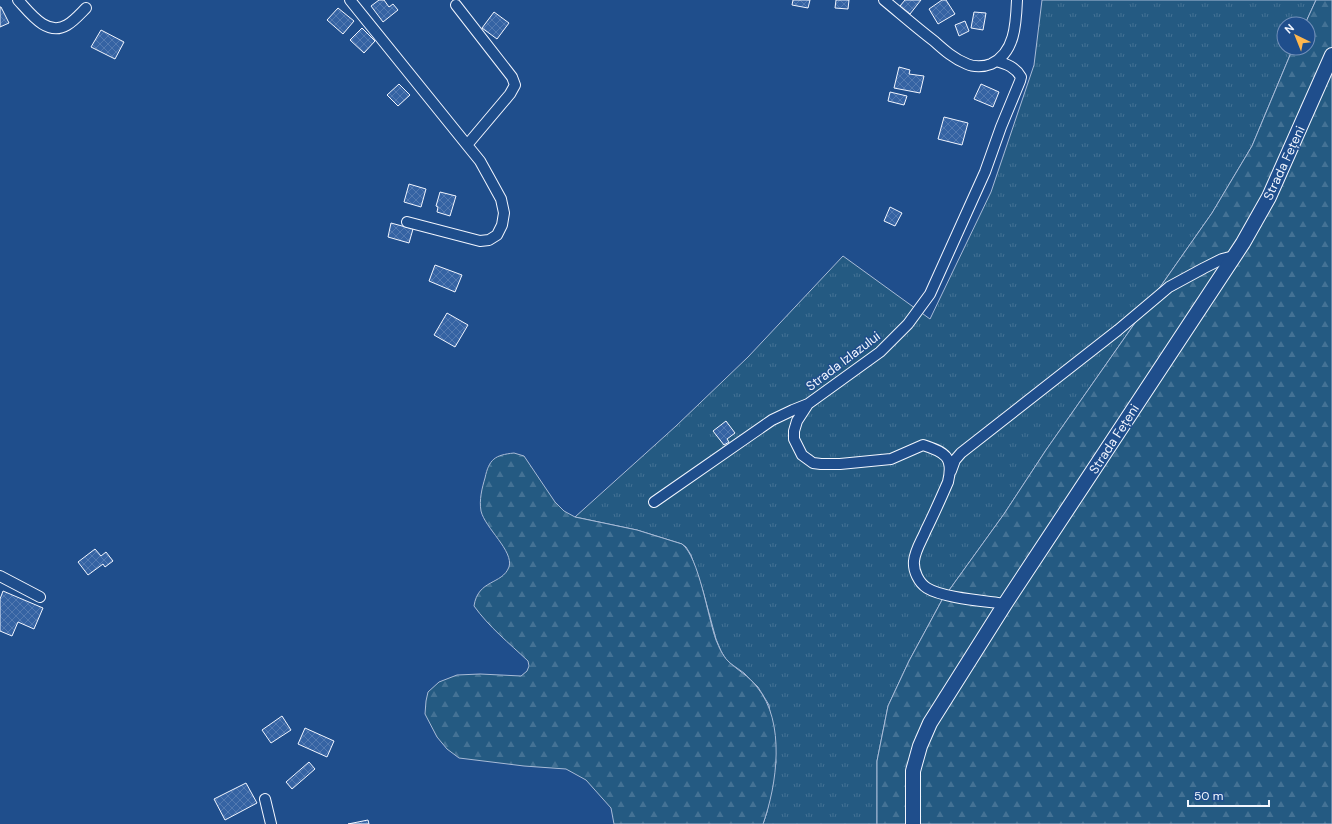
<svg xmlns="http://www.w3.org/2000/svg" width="1332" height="824" font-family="'DM Sans',sans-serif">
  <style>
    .grass { fill: url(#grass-tufts); stroke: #a8bbd7 }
    .forest { fill: url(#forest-firs); stroke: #a8bbd7 }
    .building { fill: url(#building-cross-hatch); stroke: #f2f6ff }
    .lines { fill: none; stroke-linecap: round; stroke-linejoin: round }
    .street-casing { stroke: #f2f6ff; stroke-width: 12 }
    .secondary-casing { stroke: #f2f6ff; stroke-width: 16 }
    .street { stroke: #1f4e8c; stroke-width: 10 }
    .secondary { stroke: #1f4e8c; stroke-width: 14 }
    .labels { text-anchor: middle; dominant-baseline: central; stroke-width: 3; stroke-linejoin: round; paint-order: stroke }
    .street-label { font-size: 13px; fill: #f2f6ff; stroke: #1f4e8c }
  </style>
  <defs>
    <pattern id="grass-tufts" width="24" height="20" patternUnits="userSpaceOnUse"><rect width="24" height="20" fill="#245a82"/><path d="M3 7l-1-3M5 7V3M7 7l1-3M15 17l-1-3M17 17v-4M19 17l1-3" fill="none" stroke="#447295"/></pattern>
    <pattern id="forest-firs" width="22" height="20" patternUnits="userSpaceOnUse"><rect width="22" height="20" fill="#245a82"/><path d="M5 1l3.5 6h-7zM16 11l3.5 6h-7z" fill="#447295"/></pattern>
    <pattern id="building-cross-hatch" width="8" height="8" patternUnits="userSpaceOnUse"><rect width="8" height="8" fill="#3563a3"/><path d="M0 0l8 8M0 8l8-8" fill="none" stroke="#537ab1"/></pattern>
  </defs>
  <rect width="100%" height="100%" fill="#1f4e8c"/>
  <path class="grass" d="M1042,0H1316L1305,24H1284V48H1293L1252,146L1212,213L1046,450L1004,514L942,600L909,661L888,706L877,761V824H763L767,812L776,762L769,705L758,687L744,673L727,661L721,651L716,639L703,591L691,555L686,547L682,544L637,530L575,517L676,426L748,357L843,256L930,319L991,192L1034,65Z"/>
  <path class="forest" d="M1316,0H1332V824H877V761L888,706L909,661L942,600L1004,514L1046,450L1212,213L1252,146L1293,48H1308V24H1305Z
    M514,453L524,456L555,502L564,511L575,517L637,530L682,544C699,557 708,618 716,640C719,647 722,655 728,661C737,670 749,676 757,687C786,722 777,785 763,824H614L611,808L586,780L566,769L524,766L459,758L447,749L437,737L425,714L426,701L428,692L439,682L457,675L480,674L521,676L527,671L529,666L528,661C509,643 489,627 474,606C478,579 502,585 509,567C514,551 485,528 481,511C479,500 482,488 485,478C489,459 495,455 514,453Z"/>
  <path class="building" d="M379,0H384L389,7L393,4L398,10L383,22L371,6Z
    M793,0H810L808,8L792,5Z
    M836,0H849L848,9L835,8Z
    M905,0H921L910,14L900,6Z
    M942,0H946L955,14L938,24L929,9Z
    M0,7H1L9,23L0,27Z
    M338,8L354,21L343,34L327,20Z
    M494,12L509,23L497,39L482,28Z
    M974,12L986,13L983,30L971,28Z
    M965,21L969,31L959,36L955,25Z
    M362,28L375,41L364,53L350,40Z
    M101,30L124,42L115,59L91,47Z
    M899,67L910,70L909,74L924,76L920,93L894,88Z
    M399,84L410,95L398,106L387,95Z
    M981,84L999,92L993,107L974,99Z
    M890,92L907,96L904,105L888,101Z
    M944,117L968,123L962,145L938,139Z
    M409,184L426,189L421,207L404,202Z
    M440,192L456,196L450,216L437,212L438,207L436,206Z
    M890,207L902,213L895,226L884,221Z
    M391,223L413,229L409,243L388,237Z
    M435,265L462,275L455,292L429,281Z
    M447,313L468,325L455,347L434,335Z
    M726,421L735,433L727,439L729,442L724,445L713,431Z
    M95,549L101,556L106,552L113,561L105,567L103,564L88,575L78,562Z
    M3,591L43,608L34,629L18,622L12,636L0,631V599Z
    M282,716L291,730L271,743L262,730Z
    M305,728L334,741L327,757L298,744Z
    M309,762L315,769L292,789L286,782Z
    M246,783L257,803L225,820L214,799Z
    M368,820L369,824H348Z"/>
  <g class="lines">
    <g class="street-casing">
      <path id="street" d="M18,0C30,13 47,37 67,25C74,21 80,14 86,8
        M350,0L467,145L480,161L490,179L501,199L504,213L502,225L497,235L489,240L480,241L407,222
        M884,0C901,14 917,28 934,41C944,50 954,59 967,64C973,67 984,67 991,64C1015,53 1016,24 1017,0
        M456,5L512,77L515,85L510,94L467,145
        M996,61C1007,64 1015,67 1021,77L1020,81L1001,127L985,172L930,294L908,324L880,352L808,404L797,421L794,431V439L802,455L813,463L821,464H840L891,459L923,445C945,452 954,457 948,482C941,498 934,514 926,530C922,540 915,550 914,561C913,571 919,583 927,588C943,598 985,601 1005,604
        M951,471L955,460L961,453L1118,330L1169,287L1204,268L1222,259L1234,256
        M654,502L772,420L793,410L808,404
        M0,576L40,597
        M265,799L271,824"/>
    </g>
    <g class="secondary-casing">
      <path id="secondary" d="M913,824V771L920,746L930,723L1005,604L1243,243L1269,197L1332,55"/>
    </g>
    <use href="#street" class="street"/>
    <use href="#secondary" class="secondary"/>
  </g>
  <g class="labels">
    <g class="street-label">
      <text transform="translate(1284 163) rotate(-65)">Strada Fețeni</text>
      <text transform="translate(843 361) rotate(-37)">Strada Izlazului</text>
      <text transform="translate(1114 439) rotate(-57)">Strada Fețeni</text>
    </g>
  </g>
  <g transform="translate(1296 36) rotate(317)"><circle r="19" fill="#1f4e8c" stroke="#7391ba"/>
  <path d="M0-3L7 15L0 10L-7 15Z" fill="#ffb74d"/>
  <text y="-6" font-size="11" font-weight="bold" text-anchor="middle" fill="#f2f6ff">N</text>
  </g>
  <path d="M1188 800v6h81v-6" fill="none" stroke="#f2f6ff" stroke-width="2"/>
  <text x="1194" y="800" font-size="12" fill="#f2f6ff" stroke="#1f4e8c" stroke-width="3" paint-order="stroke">50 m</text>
</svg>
